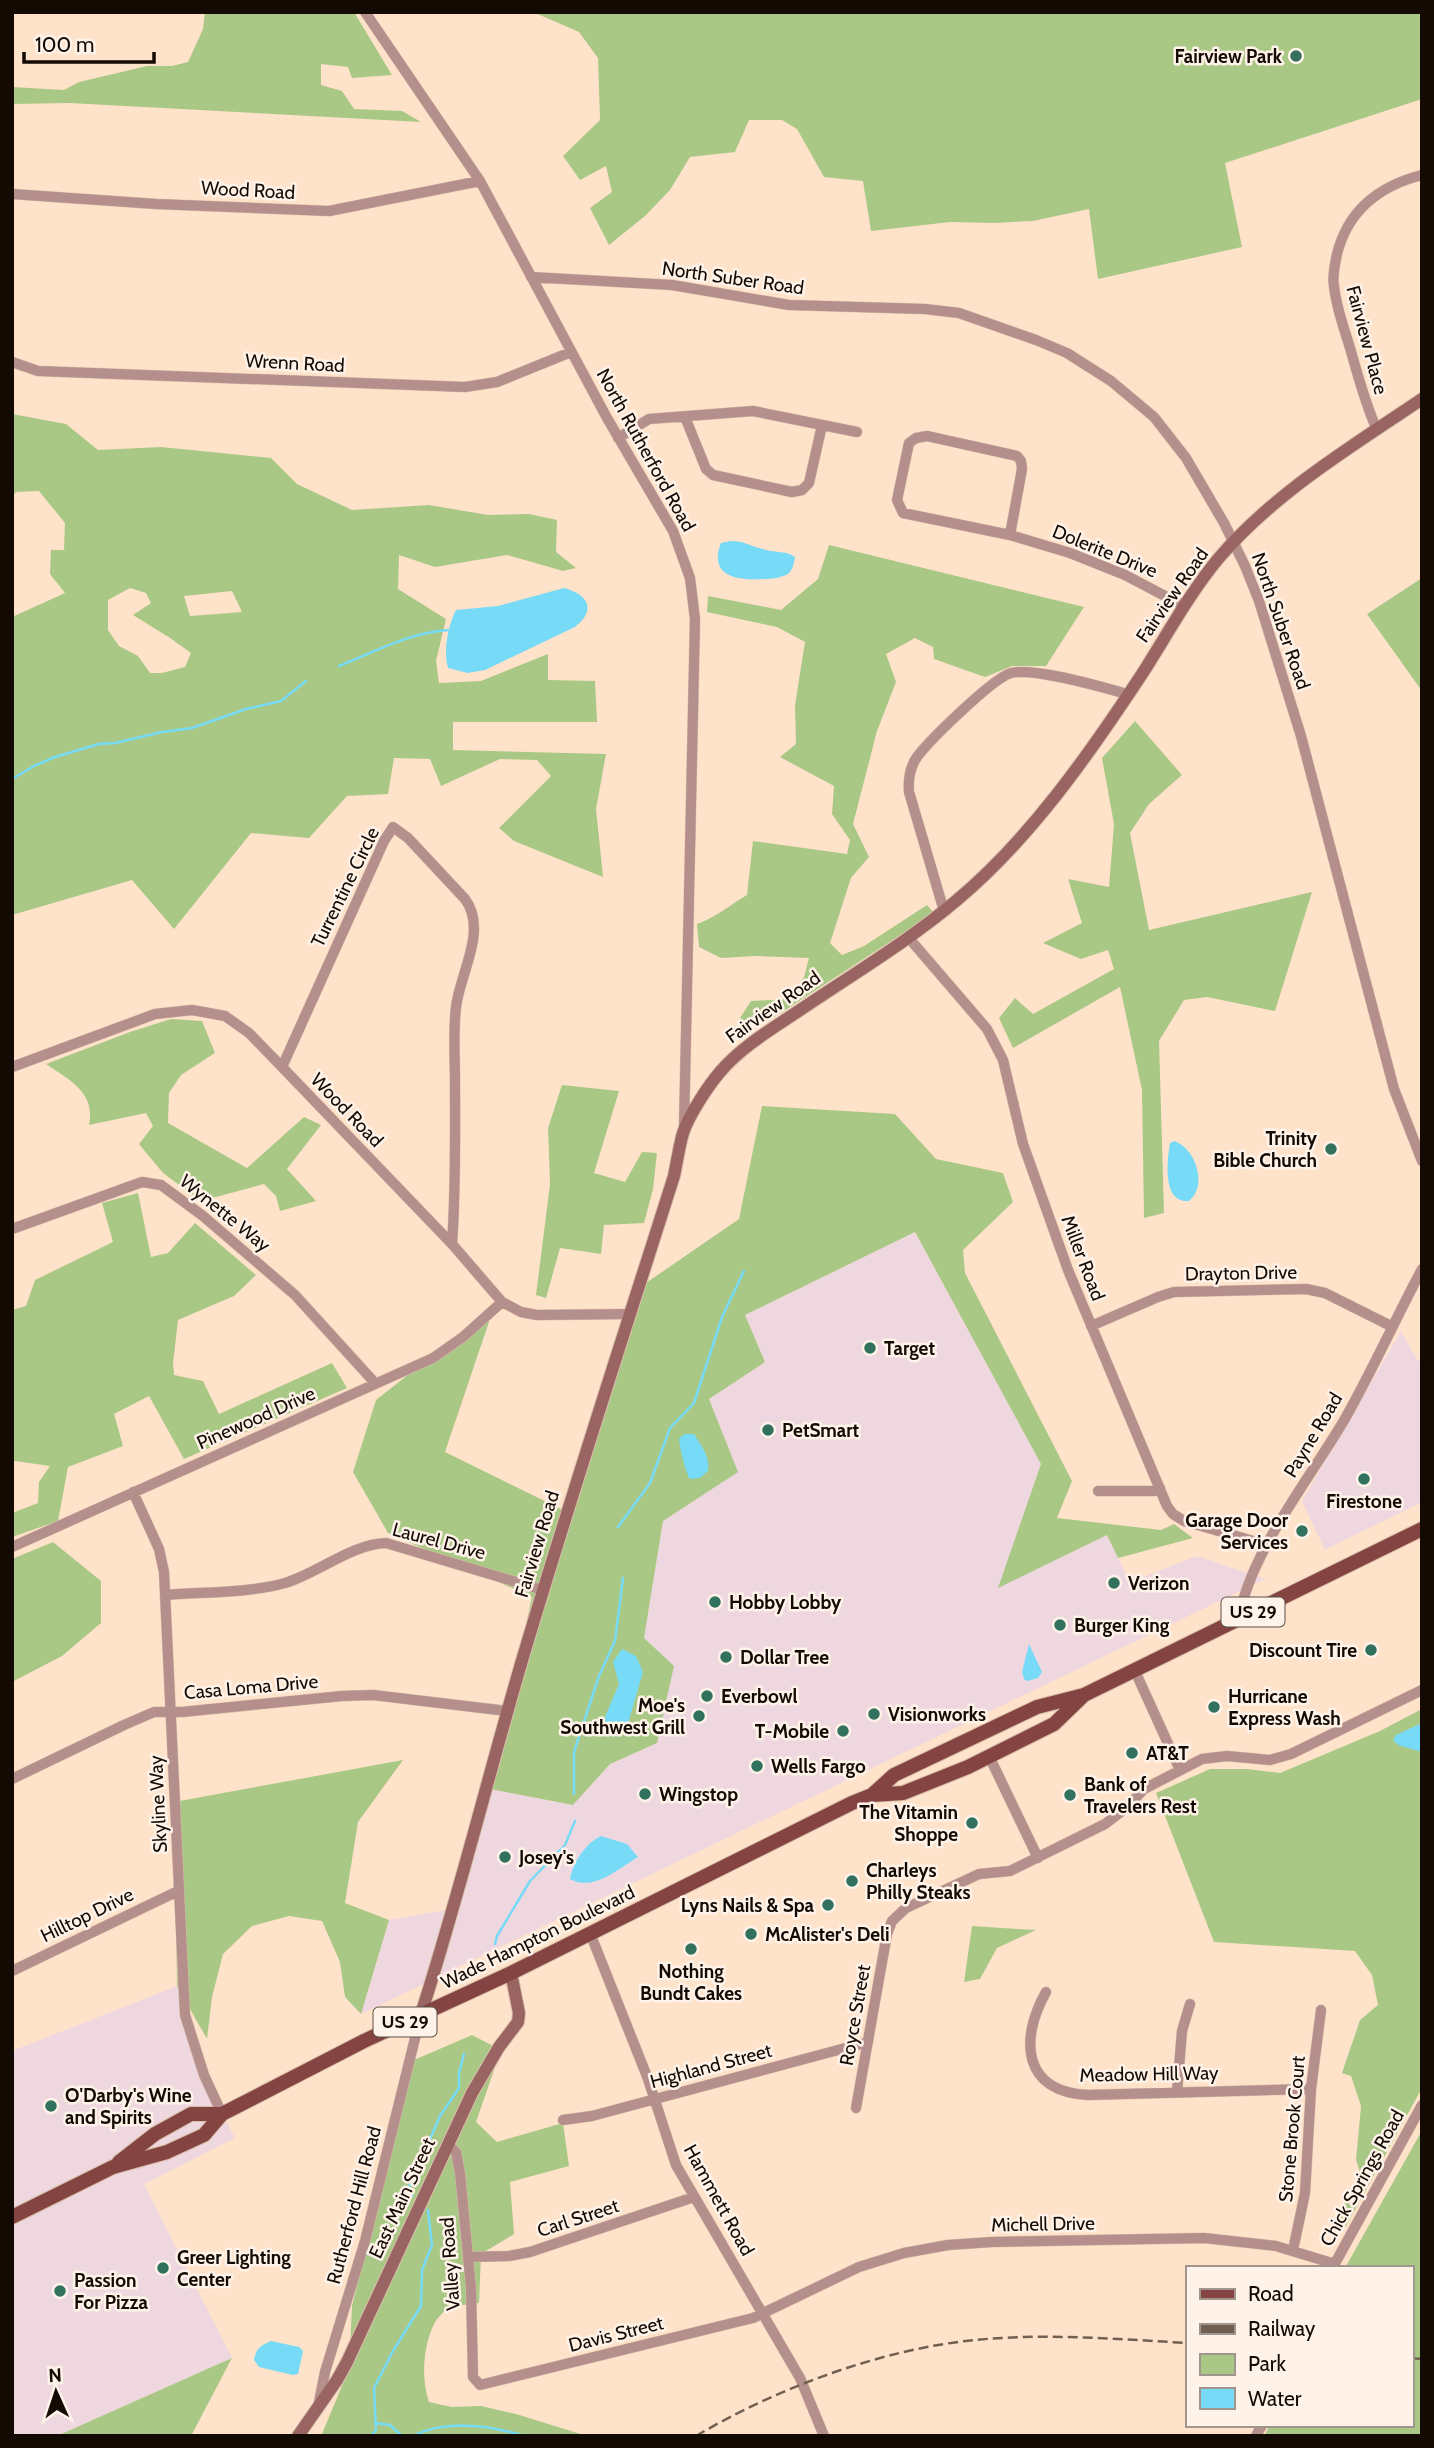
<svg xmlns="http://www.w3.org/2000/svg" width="1434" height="2448" font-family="Cabin,sans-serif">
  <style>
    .commercial { fill: #efd7e0 }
    .green { fill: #a9c885; fill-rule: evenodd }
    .water { fill: #77daf7 }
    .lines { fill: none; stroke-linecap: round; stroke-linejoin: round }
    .stream { stroke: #77daf7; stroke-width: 2.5 }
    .street-casing { stroke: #d9bfaa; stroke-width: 11 }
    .secondary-casing { stroke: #d9bfaa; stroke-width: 14 }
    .primary-casing { stroke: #d9bfaa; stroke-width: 16 }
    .street { stroke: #b58f8c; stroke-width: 10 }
    .secondary { stroke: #996461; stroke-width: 12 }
    .primary { stroke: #844542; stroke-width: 14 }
    .rail { stroke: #716052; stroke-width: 2.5; stroke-dasharray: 10 5; stroke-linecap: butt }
    .poi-dot { fill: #32715e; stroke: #fff3e9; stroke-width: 2.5 }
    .labels { text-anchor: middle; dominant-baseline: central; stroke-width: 5; stroke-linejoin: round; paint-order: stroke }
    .shield { fill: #fff3e9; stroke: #5a5048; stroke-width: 2 }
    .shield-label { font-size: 18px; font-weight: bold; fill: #130a03 }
    .poi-label { font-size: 19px; font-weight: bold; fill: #130a03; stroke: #fff3e9; text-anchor: start }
    .street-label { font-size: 19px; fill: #130a03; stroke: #fff3e9 }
  </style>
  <rect width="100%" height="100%" fill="#ffe2ca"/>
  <path class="commercial" d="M915,1232L1041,1464L999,1587L1107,1535L1130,1582L1197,1556L1265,1579L361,2014L389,1920L457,1908L490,1789L573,1805L610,1764L657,1743L644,1638L663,1521L737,1472L709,1399L765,1362L745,1315Z
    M1401,1331L1418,1361L1422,1359V1502L1325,1550L1302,1501Z
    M177,1986L212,2093L235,2138L144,2184L232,2358L59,2435L12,2436V2051Z"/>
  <path class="green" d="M205,12H354L392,75L352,78L348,67L321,64V85L342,91L354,109L402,111L421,122L69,103L12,104V87L64,90L79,82L147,66H172L188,62L203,29Z
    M533,12H1422V99L1225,163L1242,247L1098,279L1089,209L1033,221L994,223L950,222L871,231L863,181L824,177L797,129L782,120H749L735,152L690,157L670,190L645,216L609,245L590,208L612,192L606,166L580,180L563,156L600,120L598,58L579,32Z
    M12,414L66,424L98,450L161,447L271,458L297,484L352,510L429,505L488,515L529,514L557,520L556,552L576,568L563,571L507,555L435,567L399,555L398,589L446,619L436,661L439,683L481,681L548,654V680L595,681L597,722H453V750L606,754L596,809L603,877L514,841L499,828L551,776L537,760L500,759L441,786L430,759L394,758L388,794L347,796L309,838L251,833L174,929L132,880L12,915V617L65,593L50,574L51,550H64L65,523L39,491L16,492L12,497ZM130,588L146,593L151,603L133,615L170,638L191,653L185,667L162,673H150L138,656L119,646L108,630V600ZM232,591L242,612L190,616L184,596Z
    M829,545L1084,607L1046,666H1012L985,677L934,659L933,647L915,638L886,654L896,682L877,731L853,824L869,857L851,878L830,943L842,955L864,946L927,905L934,913L773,1018L738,1021L751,1001L787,999L804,977L809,958L756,956L721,958L699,947L697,924C716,917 730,905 747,895L753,841L847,854L850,840L832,814L834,786L780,757L796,744L795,705L805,642L777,627L707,612L708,596L781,610L818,579Z
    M1422,578V691L1367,614Z
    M1135,721L1182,775L1149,804L1130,833L1149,930L1312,892L1275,1011L1207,997L1184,1000L1159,1041L1164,1213L1144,1218L1142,1090L1120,987L1013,1048L999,1018L1015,998L1033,1014L1114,969L1108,950L1081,959L1043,943L1082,923L1068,879L1109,887L1114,824L1102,758Z
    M171,1019L202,1021L215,1053L181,1075L169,1093L168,1123L247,1168L304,1117L321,1125L287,1169L316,1201L280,1211L276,1196L264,1184L201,1201L163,1173L139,1144L153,1126L146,1113L89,1125C96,1092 69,1080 46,1064L130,1032Z
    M562,1085L619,1091L594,1173L625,1182L642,1152L657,1153L653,1189L644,1223L604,1225L601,1254L560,1248L546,1298L536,1295L550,1184L548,1128Z
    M762,1106L895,1114L936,1159L1003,1173L1013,1202L963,1250L965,1273L1072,1481L1057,1518L1161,1530L1174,1524L1193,1538L1118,1558L1107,1535L998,1588L1041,1464L915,1232L745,1315L765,1362L709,1399L738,1472L663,1521L644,1638L674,1666L657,1743L610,1764L573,1805L490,1789L532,1597L388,1533L353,1472L376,1400L494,1307L445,1452L567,1512L643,1285L739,1219Z
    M138,1193L151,1257L168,1253L195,1223L256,1275L234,1296L178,1320L173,1363L174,1375L203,1381L219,1414L332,1363L347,1388L184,1459L149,1396L114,1414L123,1446L68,1467L58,1521L12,1537V1513L38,1503L39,1482L50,1466L15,1461L12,1464V1310L26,1306L35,1280L113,1242L102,1203Z
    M53,1542L101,1581V1623L62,1656L12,1682V1559Z
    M1422,1709V2088L1345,2228L1337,2223L1346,2198L1362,2178L1356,2160L1361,2106L1351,2076L1342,2073L1360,2020L1378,2005L1372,1975L1355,1951L1214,1942L1156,1793L1210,1769H1247L1280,1773L1380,1731Z
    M403,1760L358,1822L345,1903L389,1920L361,2014L345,1997L340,1962L322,1921L289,1916L252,1926L223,1954L212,1997L207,2039L177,1986L174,1802Z
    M972,1926L1036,1930L997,1948L980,1979L964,1982Z
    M472,2035L501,2050L476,2122L497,2142L563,2123L569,2166L510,2182L514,2234L481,2254L479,2303L448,2307C444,2312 437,2318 434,2324C423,2347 421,2379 429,2402L452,2407L481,2406L516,2414L587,2436H321L349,2369L352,2306L414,2060Z
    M1420,2134L1422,2436H1264L1270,2425H1411V2268H1345Z
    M232,2358L191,2436H59V2435Z"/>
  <path class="water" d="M731,541C746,541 749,546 763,549C774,553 785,550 795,557C794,563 793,569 789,573C783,578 771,579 763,579C737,581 708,576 721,543Z
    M564,588C588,594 597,610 575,627L485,670L468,673L448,668C443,652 448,625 456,610L498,606Z
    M1174,1141C1196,1148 1208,1186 1189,1201C1162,1203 1167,1162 1170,1143Z
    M685,1434H694C702,1447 710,1456 708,1471L700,1478L690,1479C686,1474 679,1445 679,1438Z
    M1029,1644L1042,1672L1038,1678L1027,1681L1024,1679L1022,1672Z
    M622,1649L636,1656L643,1672L627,1727L616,1737L606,1729L605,1717L619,1684L613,1662Z
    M1422,1723V1752L1398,1745L1393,1740L1396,1735Z
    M601,1836L627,1844L638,1857C618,1869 593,1892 570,1879C573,1862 586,1843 601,1836Z
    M271,2341L299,2347L303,2351L298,2374L293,2375L259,2367L254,2360C256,2348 260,2346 271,2341Z"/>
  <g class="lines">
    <path class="stream" d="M339,666C375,652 410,632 449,630
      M12,779L34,766L55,757L99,744L115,743L162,732L192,728L246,709L281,701L306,681
      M618,1527L650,1483L670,1428L694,1403L722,1317L744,1271
      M574,1794V1752L599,1676L615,1641L623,1578
      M495,1944L497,1936L530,1881L565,1845L575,1821
      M412,2196L408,2190L440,2116L459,2088V2073L464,2054
      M375,2423L390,2425L402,2436
      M371,2436L376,2430L374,2388L393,2351L421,2306L422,2270L432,2245L428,2210
      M413,2436C446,2419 491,2426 525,2436"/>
    <g class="street-casing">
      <path id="street" d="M365,12L480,181L607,418L673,531L690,578L695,619L684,1127
        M12,194L156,204L329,211L480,181
        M531,277L672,285L789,305L925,309L959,313L1036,340L1067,353L1111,381L1154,417L1186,458L1224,523L1245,566L1259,601L1301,736L1394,1089L1422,1161
        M12,362L38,371L465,387L497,382L571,352
        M685,417L706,469L713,475L792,492L802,490L809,483L822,425
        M1377,430C1365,403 1358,376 1350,348C1344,328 1336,307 1334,286C1332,275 1335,265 1337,254C1348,210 1379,186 1422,175
        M618,438L649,419L753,411L857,432
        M1010,535L1022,469L1021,461L1017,456L927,436L916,438L909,443L897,500L903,513L1010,535L1070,553L1125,575L1184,606
        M944,911L909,792C908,780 909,771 915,760C925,744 993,678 1011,673C1034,667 1102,687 1127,694
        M908,937L987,1029L1003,1060L1023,1144L1068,1270L1167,1506L1173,1514L1184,1521L1267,1545
        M12,1067L155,1014L192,1010L225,1016L249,1033L282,1067L452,1244L502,1302L521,1312L537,1315L630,1314
        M282,1067L384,841L393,827L408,838L465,899C488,930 460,973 456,1007C453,1032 455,1058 455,1083C455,1136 456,1190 452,1244
        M12,1229L142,1182L161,1185L203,1216L295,1295L375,1383
        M1091,1326L1158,1297L1174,1292L1306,1289L1325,1293L1391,1326
        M1098,1491H1154L1160,1488
        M133,1492L159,1549L164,1572L185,2015L204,2075L222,2114
        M12,1547L433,1358L463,1337L502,1302
        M165,1595C202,1592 251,1593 285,1583C318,1573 352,1544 386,1543L543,1590
        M1239,1619C1249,1553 1312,1476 1346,1417C1373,1369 1396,1318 1422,1269
        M1135,1671L1180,1770
        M989,1756L1038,1858
        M12,1779L124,1725L154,1712H182L342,1696L373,1695L507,1711
        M590,1933L648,2079L676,2165L800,2378L824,2436
        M12,1971L178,1891
        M1046,1992C1019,2040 1023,2092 1088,2095L1311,2089
        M1177,2092L1182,2031L1190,2004
        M856,2108L887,1934L892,1921L906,1908L979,1874L1010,1871L1105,1824L1126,1808L1144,1789L1202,1759L1227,1756L1270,1760L1291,1754L1422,1690
        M563,2120L592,2116L868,2042
        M448,2145L456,2152L460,2173L471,2288L473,2377L480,2385L753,2318L859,2267L904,2253L948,2245L992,2242L1204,2238L1276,2246L1335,2264
        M1293,2250L1305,2193L1311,2089L1321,2010
        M469,2257L509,2256L530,2252L694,2197
        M1333,2267L1422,2105
        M319,2402L325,2372L365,2241L421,2014
        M1256,2436L1262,2425"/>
    </g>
    <g class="secondary-casing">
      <path id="secondary" d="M421,2014C459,1896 488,1776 523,1657C571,1496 623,1337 674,1176C677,1162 679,1147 683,1133C689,1115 708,1086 720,1072C742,1046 775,1027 803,1008C855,973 910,940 957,900C1030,839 1090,753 1142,674C1167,635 1189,594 1218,559C1274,493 1351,447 1422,399
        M298,2436L337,2380L347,2362L472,2093L499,2047L518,2022L519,2013L511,1973"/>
    </g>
    <g class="primary-casing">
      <path id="primary" d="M872,1795L894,1775L1037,1707L1084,1695L1422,1529
        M119,2162L155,2134L191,2114H222
        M12,2217L113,2167L167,2152L204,2135L222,2114L364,2041L511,1973L852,1803L872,1795L903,1793L968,1767L1054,1724L1084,1695"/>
    </g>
    <use href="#street" class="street"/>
    <use href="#secondary" class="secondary"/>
    <use href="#primary" class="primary"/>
    <path class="rail" d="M1411,2358L1422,2359
      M696,2436C777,2388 882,2349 975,2340C1046,2333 1117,2339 1187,2343"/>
  </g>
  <g class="poi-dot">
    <circle cx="1296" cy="56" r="7"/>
    <circle cx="1331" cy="1149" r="7"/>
    <circle cx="870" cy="1348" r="7"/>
    <circle cx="768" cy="1430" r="7"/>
    <circle cx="1364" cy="1479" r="7"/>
    <circle cx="1302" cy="1531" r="7"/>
    <circle cx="1114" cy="1583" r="7"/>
    <circle cx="715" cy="1602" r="7"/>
    <circle cx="1060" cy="1625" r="7"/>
    <circle cx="1371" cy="1650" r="7"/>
    <circle cx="726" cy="1657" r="7"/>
    <circle cx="707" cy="1696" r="7"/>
    <circle cx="1214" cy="1707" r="7"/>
    <circle cx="874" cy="1714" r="7"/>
    <circle cx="699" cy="1716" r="7"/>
    <circle cx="843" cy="1731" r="7"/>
    <circle cx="1132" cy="1753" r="7"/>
    <circle cx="757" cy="1766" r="7"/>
    <circle cx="645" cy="1794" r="7"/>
    <circle cx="1070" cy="1795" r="7"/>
    <circle cx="972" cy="1823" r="7"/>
    <circle cx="505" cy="1857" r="7"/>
    <circle cx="852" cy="1881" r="7"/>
    <circle cx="828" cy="1905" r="7"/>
    <circle cx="751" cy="1934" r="7"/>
    <circle cx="691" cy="1949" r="7"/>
    <circle cx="51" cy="2106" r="7"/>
    <circle cx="163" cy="2268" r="7"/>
    <circle cx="60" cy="2291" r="7"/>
  </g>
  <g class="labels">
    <g class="shield">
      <rect x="1221.5" y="1597.5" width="63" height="29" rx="5"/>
      <rect x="373.5" y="2007.5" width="63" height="29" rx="5"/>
    </g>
    <g class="shield-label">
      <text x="1253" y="1612">US 29</text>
      <text x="405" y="2022">US 29</text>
    </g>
    <g class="poi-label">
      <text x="1282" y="56" text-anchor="end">Fairview Park</text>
      <text x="1317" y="1138" text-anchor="end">Trinity<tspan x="1317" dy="22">Bible Church</tspan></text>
      <text x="884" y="1348">Target</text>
      <text x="782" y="1430">PetSmart</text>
      <text x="1364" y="1501" text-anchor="middle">Firestone</text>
      <text x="1288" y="1520" text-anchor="end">Garage Door<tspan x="1288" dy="22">Services</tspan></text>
      <text x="1128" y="1583">Verizon</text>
      <text x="729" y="1602">Hobby Lobby</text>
      <text x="1074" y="1625">Burger King</text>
      <text x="1357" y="1650" text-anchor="end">Discount Tire</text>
      <text x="740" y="1657">Dollar Tree</text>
      <text x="721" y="1696">Everbowl</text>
      <text x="1228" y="1696">Hurricane<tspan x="1228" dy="22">Express Wash</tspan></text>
      <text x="685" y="1705" text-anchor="end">Moe's<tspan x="685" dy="22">Southwest Grill</tspan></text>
      <text x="888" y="1714">Visionworks</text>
      <text x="829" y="1731" text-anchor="end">T-Mobile</text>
      <text x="1146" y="1753">AT&amp;T</text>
      <text x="771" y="1766">Wells Fargo</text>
      <text x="1084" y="1784">Bank of<tspan x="1084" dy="22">Travelers Rest</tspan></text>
      <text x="659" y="1794">Wingstop</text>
      <text x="958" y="1812" text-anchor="end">The Vitamin<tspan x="958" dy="22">Shoppe</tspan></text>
      <text x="519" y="1857">Josey's</text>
      <text x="866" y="1870">Charleys<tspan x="866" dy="22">Philly Steaks</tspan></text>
      <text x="814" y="1905" text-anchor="end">Lyns Nails &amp; Spa</text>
      <text x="765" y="1934">McAlister's Deli</text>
      <text x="691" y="1971" text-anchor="middle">Nothing<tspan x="691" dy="22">Bundt Cakes</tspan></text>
      <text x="65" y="2095">O'Darby's Wine<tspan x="65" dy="22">and Spirits</tspan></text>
      <text x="177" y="2257">Greer Lighting<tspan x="177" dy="22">Center</tspan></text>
      <text x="74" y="2280">Passion<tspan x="74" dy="22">For Pizza</tspan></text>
    </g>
    <g class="street-label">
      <text transform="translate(248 190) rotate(3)">Wood Road</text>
      <text transform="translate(733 278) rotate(8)">North Suber Road</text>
      <text transform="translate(1367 340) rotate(75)">Fairview Place</text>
      <text transform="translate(295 363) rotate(3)">Wrenn Road</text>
      <text transform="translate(646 450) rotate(61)">North Rutherford Road</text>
      <text transform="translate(1105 551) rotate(22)">Dolerite Drive</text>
      <text transform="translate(1172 595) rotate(-55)">Fairview Road</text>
      <text transform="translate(1281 621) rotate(71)">North Suber Road</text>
      <text transform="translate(345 887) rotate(-64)">Turrentine Circle</text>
      <text transform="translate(773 1007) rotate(-35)">Fairview Road</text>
      <text transform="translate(347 1110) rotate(46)">Wood Road</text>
      <text transform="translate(225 1213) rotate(39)">Wynette Way</text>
      <text transform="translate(1083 1258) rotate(69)">Miller Road</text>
      <text transform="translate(1241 1273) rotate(-1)">Drayton Drive</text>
      <text transform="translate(256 1418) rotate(-24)">Pinewood Drive</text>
      <text transform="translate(1313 1435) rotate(-59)">Payne Road</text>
      <text transform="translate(439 1541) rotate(15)">Laurel Drive</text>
      <text transform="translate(537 1544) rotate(-73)">Fairview Road</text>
      <text transform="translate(251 1687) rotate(-5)">Casa Loma Drive</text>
      <text transform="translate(158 1804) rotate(-93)">Skyline Way</text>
      <text transform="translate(87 1915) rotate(-26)">Hilltop Drive</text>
      <text transform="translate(538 1937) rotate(-26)">Wade Hampton Boulevard</text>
      <text transform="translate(855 2015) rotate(-80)">Royce Street</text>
      <text transform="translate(711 2066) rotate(-15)">Highland Street</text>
      <text transform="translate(1149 2074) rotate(-1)">Meadow Hill Way</text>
      <text transform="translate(1292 2129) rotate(-85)">Stone Brook Court</text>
      <text transform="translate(1362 2178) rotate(-61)">Chick Springs Road</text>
      <text transform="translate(402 2198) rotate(-65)">East Main Street</text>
      <text transform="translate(719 2200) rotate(61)">Hammett Road</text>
      <text transform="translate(354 2205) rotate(-75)">Rutherford Hill Road</text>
      <text transform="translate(578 2218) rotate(-18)">Carl Street</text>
      <text transform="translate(1043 2224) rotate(-1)">Michell Drive</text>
      <text transform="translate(450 2264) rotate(-94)">Valley Road</text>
      <text transform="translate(616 2334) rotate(-14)">Davis Street</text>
    </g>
  </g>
  <rect width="1434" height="2448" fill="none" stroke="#130a03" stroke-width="28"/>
  <rect x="1186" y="2266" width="228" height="161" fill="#fff3e9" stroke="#a1968d" stroke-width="2"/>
  <rect x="1200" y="2289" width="35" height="10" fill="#844542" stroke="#a1968d" stroke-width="2"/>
  <text x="1248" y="2301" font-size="21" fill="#130a03">Road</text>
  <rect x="1200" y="2324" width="35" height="10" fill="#716052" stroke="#a1968d" stroke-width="2"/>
  <text x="1248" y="2336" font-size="21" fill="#130a03">Railway</text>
  <rect x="1200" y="2354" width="35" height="21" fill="#a9c885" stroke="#a1968d" stroke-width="2"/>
  <text x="1248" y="2371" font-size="21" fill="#130a03">Park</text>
  <rect x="1200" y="2388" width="35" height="21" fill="#77daf7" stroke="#a1968d" stroke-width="2"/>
  <text x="1248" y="2406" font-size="21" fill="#130a03">Water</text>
  <g transform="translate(56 2392) rotate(357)" stroke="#fff3e9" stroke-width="5" paint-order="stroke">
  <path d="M0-5L12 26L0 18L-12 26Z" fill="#130a03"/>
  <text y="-10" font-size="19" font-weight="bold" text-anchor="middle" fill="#130a03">N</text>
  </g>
  <path d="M24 52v10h130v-10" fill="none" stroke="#130a03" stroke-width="3.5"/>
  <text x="35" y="52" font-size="21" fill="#130a03" stroke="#fff3e9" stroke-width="5" paint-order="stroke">100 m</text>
</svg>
